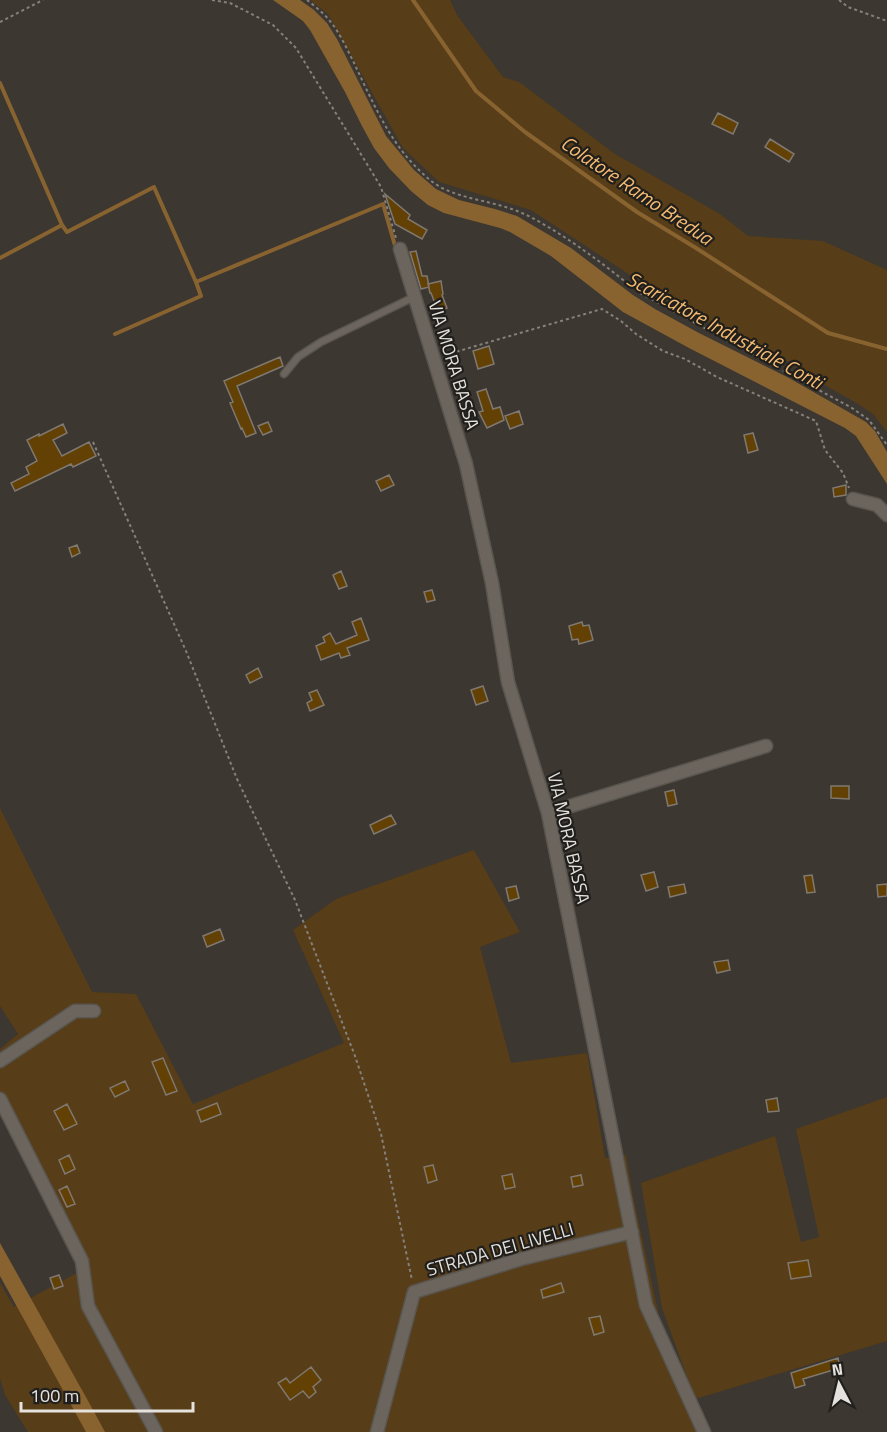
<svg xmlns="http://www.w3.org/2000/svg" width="887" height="1432" font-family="'Titillium Web',sans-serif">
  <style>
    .green { fill: #573d18 }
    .water { fill: #886330 }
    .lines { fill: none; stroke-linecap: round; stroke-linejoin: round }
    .stream { stroke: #886330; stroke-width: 4 }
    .building { fill: #634004; stroke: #7f7972; stroke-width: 1.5 }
    .lane-casing { stroke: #59554f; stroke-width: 9 }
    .street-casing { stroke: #59554f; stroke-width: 15 }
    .path { stroke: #85817c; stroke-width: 2; stroke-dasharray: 3 3; stroke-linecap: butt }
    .lane { stroke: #6b655e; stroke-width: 6 }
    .street { stroke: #6b655e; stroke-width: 12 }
    .labels { text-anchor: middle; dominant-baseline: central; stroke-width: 4.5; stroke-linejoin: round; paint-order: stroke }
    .street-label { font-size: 18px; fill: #e5e2de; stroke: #211f1c }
    .water-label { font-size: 20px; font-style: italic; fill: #f5bb71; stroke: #211f1c }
  </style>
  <rect width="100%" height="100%" fill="#3c3731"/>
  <path class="green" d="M310,0H450L457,15L503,77L519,82L615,154L720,214L748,236L823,241L887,270V432L873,414L855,402L819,382L781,357L704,320L648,289L633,277L531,210L439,182L403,148L328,14Z
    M0,808L92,992L136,994L193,1104L344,1043L293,930L336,899L474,850L520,932L480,947L511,1063L587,1053L605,1158L626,1155L633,1196L661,1325L694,1404L710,1432H28L5,1395L0,1378V1283L14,1307L84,1269L0,1099V1049L18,1034L0,1006Z
    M887,1097V1341L695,1399L662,1308L641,1183L775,1136L801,1242L819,1237L796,1129Z"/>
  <path class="water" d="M273,0H300L314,10L327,23L337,39L386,136L414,170L436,189L459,200L495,209L517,216L571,248L633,295L655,309L699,333L789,378L866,422L875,431L887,452V484L856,436L845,428L689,348L623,312L551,256L510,232L500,228L444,213L428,205L411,191L389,168L374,148L362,126L345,92L310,30L303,21Z
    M0,1243L92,1408L105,1432H86L0,1276Z"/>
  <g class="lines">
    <path class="stream" d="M413,0L476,91L525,132L637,212L696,248L828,333L887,349
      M0,83L62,225L67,232L154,187L196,282L383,204L396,249
      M0,258L62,225
      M115,334L201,296L196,282"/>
  </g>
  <path class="building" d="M718,113L738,123L733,134L712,124Z
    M770,139L794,154L789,162L765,147Z
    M385,194L410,215L408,219L427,230L422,239L395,224Z
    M416,251L422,276H427L429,287L421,289L410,252Z
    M441,281L443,294L442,295L447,308L438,311L431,293H430L428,284Z
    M489,346L494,364L478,369L473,351Z
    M280,357L283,366L237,386L256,433L246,437L242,428L241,429L230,403L233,402L224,381Z
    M486,389L493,409L500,407L504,420L487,428L479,412L483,411L477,392Z
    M519,411L523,424L510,429L505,416Z
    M268,422L272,431L263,435L258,426Z
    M63,424L67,433L53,440L62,456L89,442L96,456L73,467L71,464L15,491L11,483L29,474L26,467L37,461L27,440L39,434V436Z
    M753,433L758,450L748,453L744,435Z
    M389,475L394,485L381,491L376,481Z
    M846,485V495L834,497L833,488Z
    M77,545L80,553L72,557L69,548Z
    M341,571L347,586L339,589L333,575Z
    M432,590L435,600L427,602L424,592Z
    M361,618L369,640L347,648L350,655L341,658L339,653L321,660L316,646L325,642L323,637L330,633L336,644L357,635L352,622Z
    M582,622L583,626L589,625L593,640L579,644L578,639L572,640L569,626Z
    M258,668L262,677L250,683L246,675Z
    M483,686L488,701L476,705L471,690Z
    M317,690L324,705L310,711L307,703L312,700L309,693Z
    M831,786H849V799L831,798Z
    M674,790L677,804L668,806L665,792Z
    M391,815L396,824L374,834L370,825Z
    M654,872L658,887L646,891L641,875Z
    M812,875L815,892L807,893L804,876Z
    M684,884L686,893L670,897L668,887Z
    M887,884V896L878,897L877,885Z
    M516,886L519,898L509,901L506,888Z
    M220,929L224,940L207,947L203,936Z
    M728,960L730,970L717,973L714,962Z
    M163,1058L177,1091L166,1095L152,1062Z
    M125,1081L129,1090L115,1097L110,1088Z
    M777,1098L779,1111L768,1112L766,1100Z
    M217,1103L221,1114L201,1122L197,1111Z
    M67,1104L77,1124L64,1130L54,1111Z
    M69,1155L75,1169L65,1174L59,1160Z
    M433,1165L437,1180L428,1183L424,1167Z
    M512,1174L515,1187L505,1189L502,1176Z
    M581,1175L583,1185L573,1187L571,1177Z
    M67,1186L75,1204L67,1207L59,1190Z
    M808,1260L811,1276L791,1279L788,1263Z
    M59,1275L63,1286L54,1289L50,1278Z
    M561,1283L564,1292L543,1298L541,1290Z
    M600,1316L604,1332L594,1335L589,1318Z
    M838,1358L840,1368L803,1379L805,1385L795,1388L791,1373Z
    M311,1367L321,1380L313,1387L316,1392L309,1398L303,1391L290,1400L278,1383L286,1378L290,1383Z"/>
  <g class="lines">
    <g class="lane-casing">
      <path id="lane" d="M284,374L298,357L321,342L414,297"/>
    </g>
    <g class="street-casing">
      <path id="street" d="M400,249L466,464L492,583L508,682L548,813L646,1305L704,1432
        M853,499L877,505L887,515
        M548,813L766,746
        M0,1061L75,1011H94
        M0,1099L82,1261L88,1306L156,1432
        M377,1432L414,1292L521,1259L632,1232"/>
    </g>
    <path class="path" d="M212,0L230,3L273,25L296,48L381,187L396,238
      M307,0C316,7 326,15 333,25C341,36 347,49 353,61C371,98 388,140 418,169C426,177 434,184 444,189C468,200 497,202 522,213C532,217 541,223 550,228C581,247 610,269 638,292L852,408L869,420L887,445
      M839,0L848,7L887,21
      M0,22L43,0
      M445,355L602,309L621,321L636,334L663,351L685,359L717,377L816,421L825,450L843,473L849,488
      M93,442L186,651L237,779L295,900L355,1056L381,1134L412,1280"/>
    <use href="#lane" class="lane"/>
    <use href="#street" class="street"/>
  </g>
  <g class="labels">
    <g class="street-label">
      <text transform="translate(454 365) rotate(73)">VIA MORA BASSA</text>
      <text transform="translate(569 838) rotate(77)">VIA MORA BASSA</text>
      <text transform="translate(500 1249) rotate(-16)">STRADA DEI LIVELLI</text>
    </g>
    <g class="water-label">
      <text transform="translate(637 190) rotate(34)">Colatore Ramo Bredua</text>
      <text transform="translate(725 330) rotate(29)">Scaricatore Industriale Conti</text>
    </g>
  </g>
  <g transform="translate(839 1384) rotate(353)" stroke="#211f1c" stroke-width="4.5" paint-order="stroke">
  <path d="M0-4.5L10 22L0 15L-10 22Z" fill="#e5e2de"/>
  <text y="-9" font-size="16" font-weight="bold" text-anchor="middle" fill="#e5e2de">N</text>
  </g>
  <path d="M21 1402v9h172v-9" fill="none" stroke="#e5e2de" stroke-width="3"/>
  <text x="30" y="1402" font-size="18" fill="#e5e2de" stroke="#211f1c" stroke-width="4.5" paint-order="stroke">100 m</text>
</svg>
